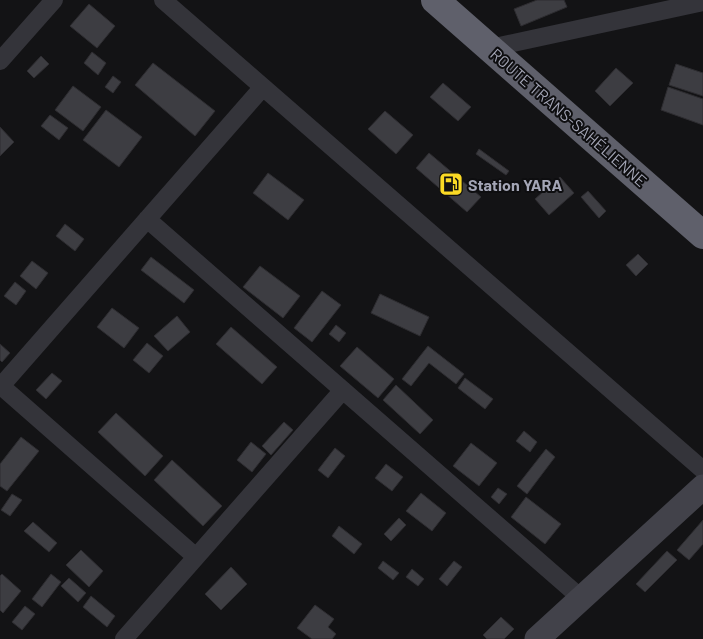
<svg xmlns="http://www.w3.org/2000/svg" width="703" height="639" font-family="Barlow,sans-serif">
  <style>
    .building { fill: #3d3d42; stroke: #2e2d31 }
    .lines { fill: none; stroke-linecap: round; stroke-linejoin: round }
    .street { stroke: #34343a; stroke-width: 18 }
    .secondary { stroke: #42424a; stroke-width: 25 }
    .highway { stroke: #5f606b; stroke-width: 28 }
    .labels { text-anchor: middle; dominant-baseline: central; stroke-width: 4; stroke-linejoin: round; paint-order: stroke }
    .street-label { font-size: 16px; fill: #a4a6b6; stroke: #0e0e10 }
    .poi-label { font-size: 16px; font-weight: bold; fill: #a4a6b6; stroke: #0e0e10; text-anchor: start }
  </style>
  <rect width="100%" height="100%" fill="#131315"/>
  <path class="building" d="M537,0H564L567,7L521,26L514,9Z
    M89,4L115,26L97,48L70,26Z
    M92,52L106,63L98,75L84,63Z
    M41,56L49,64L34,78L27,71Z
    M153,63L215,111L195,136L135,85Z
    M676,64L703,73V96L669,85Z
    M616,68L633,83L610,106L595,91Z
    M113,76L121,82L113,93L105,87Z
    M443,83L471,107L458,121L430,97Z
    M73,86L101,107L83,131L55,110Z
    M668,87L703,99V125L661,110Z
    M106,110L142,137L119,167L83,140Z
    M385,111L413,135L396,154L368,129Z
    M50,115L68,128L59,140L41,126Z
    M0,127L14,142L0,156Z
    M479,149L509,171L506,175L476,154Z
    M429,153L481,197L467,212L416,168Z
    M268,173L304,200L288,220L253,193Z
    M560,177L574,193L549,215L535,199Z
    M588,191L606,211L599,218L581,197Z
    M65,224L84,239L75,251L56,236Z
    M638,254L648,264L636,276L626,265Z
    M151,257L194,290L184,303L141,270Z
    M32,261L48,273L36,289L20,276Z
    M260,266L300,296L283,318L243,287Z
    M15,282L26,291L16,305L4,296Z
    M322,291L341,305L312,342L294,328Z
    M380,294L429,317L420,336L371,313Z
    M112,308L139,328L124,348L97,327Z
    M177,316L190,332L168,351L154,336Z
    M336,325L346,333L339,342L329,334Z
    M231,327L277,367L262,384L216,344Z
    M147,343L163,356L149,373L133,360Z
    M0,344L10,353L2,362L0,360Z
    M428,346L464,374L456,384L429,363L411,386L402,379Z
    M357,347L394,379L378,398L340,366Z
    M52,373L62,381L46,399L36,390Z
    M465,378L493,399L485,409L458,388Z
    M396,385L433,420L420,434L383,400Z
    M116,413L163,456L145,476L98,432Z
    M284,422L293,430L271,455L262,446Z
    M524,431L537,442L530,452L516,441Z
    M21,437L39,451L7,491L0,486V464Z
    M251,442L266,454L252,472L237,460Z
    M471,443L497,463L479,486L453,466Z
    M335,448L345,456L328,478L318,470Z
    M546,449L555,457L527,494L517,486Z
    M172,460L222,506L203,526L154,480Z
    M386,464L403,477L392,491L375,478Z
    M498,488L507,494L499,504L491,497Z
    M421,493L446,513L432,531L406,511Z
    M12,494L22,500L10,516L1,510Z
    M526,497L561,524L545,544L511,517Z
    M399,518L406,525L391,541L384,534Z
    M703,520V544L689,560L677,550Z
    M33,522L57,543L49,552L24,531Z
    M339,526L362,544L354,554L332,536Z
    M81,550L103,571L89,587L66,565Z
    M667,551L677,560L645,592L636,584Z
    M383,561L399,573L393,580L378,568Z
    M454,561L462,567L447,586L439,579Z
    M231,567L247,584L221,610L205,594Z
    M412,569L424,579L418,586L406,577Z
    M2,574L21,591L3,613L0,610V576Z
    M51,574L61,582L42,607L32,599Z
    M69,578L86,593L78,602L61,586Z
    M91,596L115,616L107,627L83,607Z
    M315,605L334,619L328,627L336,634L332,639H312L297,628Z
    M25,606L35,614L22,630L12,622Z
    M501,617L514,629L504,639H487L483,635Z"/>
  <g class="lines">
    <path class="street" d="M163,0L703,470
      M490,48L703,2
      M0,61L54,0
      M147,219L581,598
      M0,385L196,557
      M1,386L263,87
      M124,639L343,390"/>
    <path class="secondary" d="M537,639L703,487"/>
    <path class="highway" d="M435,0L703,235"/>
  </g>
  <defs>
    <g id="fuel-square" transform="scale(1.25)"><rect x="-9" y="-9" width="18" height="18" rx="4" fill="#fbda25" stroke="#0e0e10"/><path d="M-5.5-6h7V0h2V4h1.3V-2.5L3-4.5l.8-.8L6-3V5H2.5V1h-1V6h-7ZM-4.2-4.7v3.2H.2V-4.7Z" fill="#111"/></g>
  </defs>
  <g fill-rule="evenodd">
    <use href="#fuel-square" x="451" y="184"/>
  </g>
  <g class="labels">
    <g class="street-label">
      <text transform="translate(569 117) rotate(41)">ROUTE TRANS-SAHÉLIENNE</text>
    </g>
    <g class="poi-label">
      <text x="468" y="184">Station YARA</text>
    </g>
  </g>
</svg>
